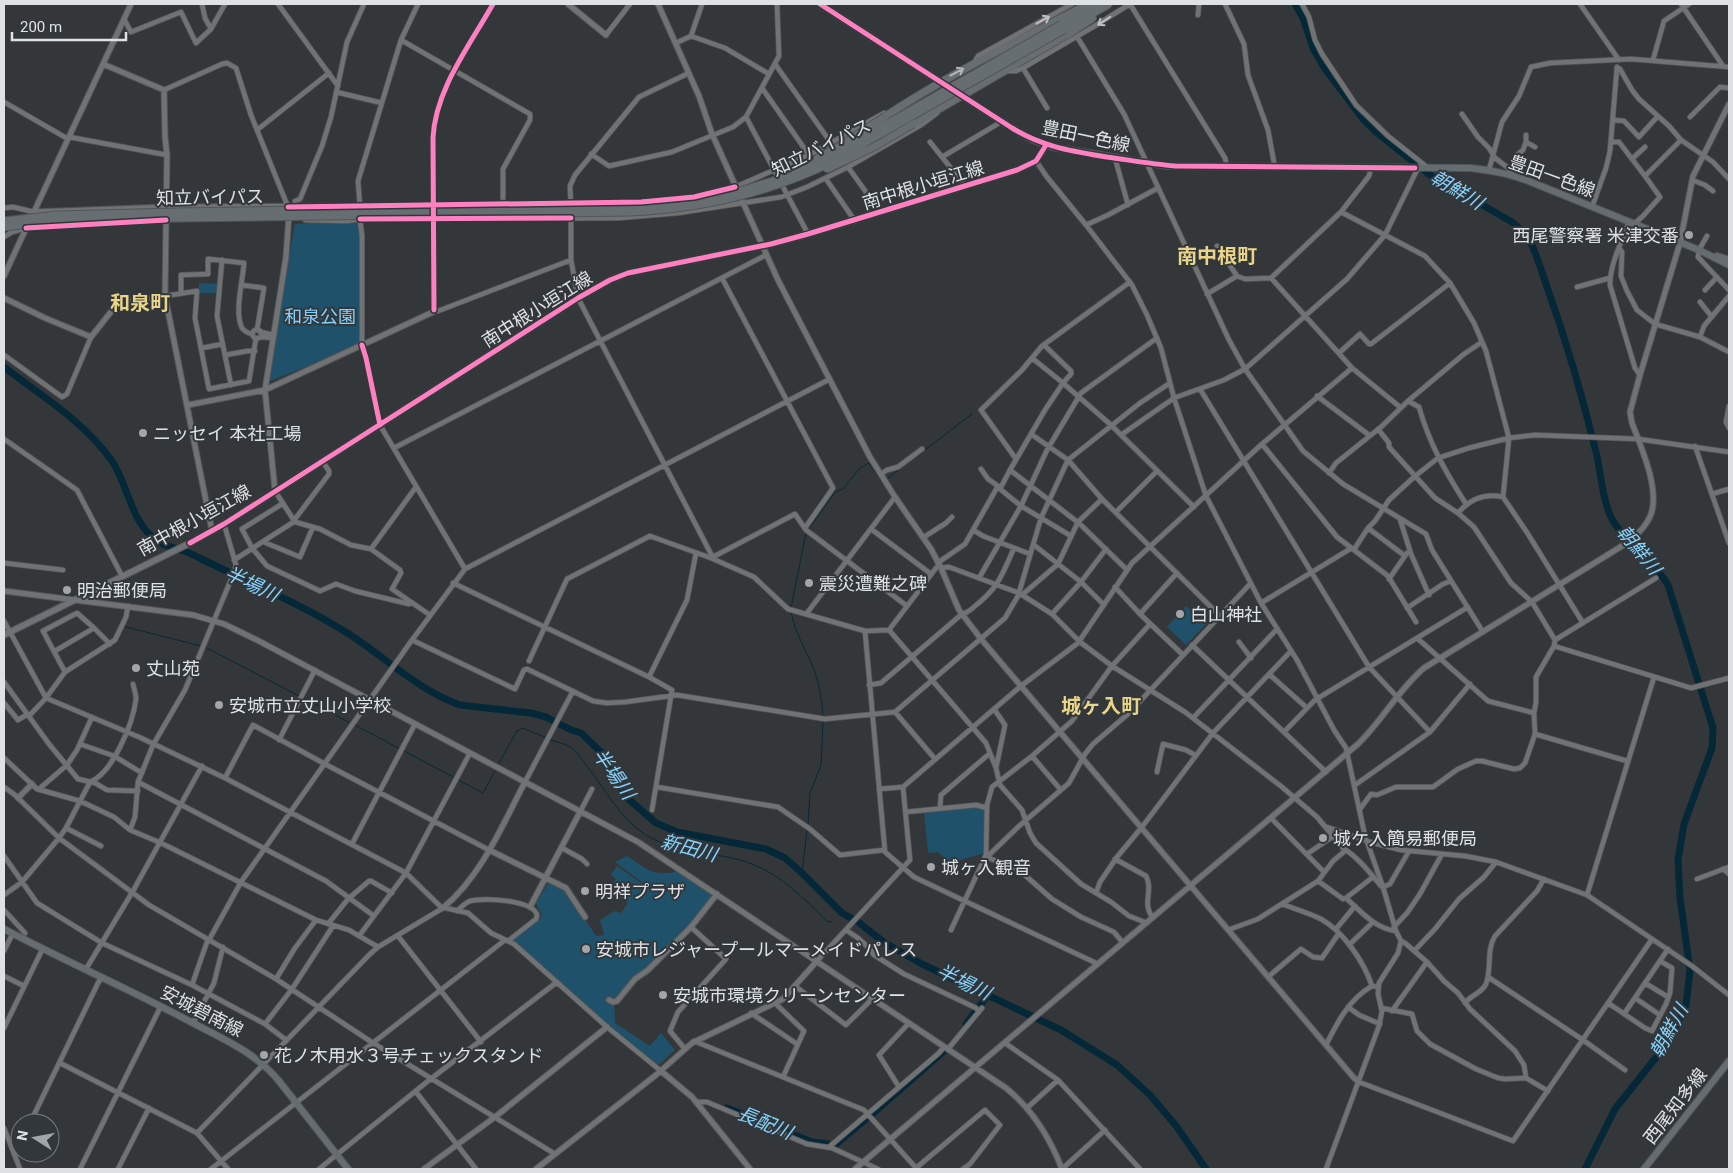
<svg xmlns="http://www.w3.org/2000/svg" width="1733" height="1173" font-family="Roboto,'Noto Sans JP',sans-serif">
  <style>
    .green { fill: #20516a }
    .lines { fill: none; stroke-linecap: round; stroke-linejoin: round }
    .stream { stroke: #052838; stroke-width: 1 }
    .river { stroke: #052838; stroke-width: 7 }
    .minor-casing { stroke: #535557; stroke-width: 6 }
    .tertiary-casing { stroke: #535557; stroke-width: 7 }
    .secondary-casing { stroke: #535557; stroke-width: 8 }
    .primary-casing { stroke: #535557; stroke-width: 8 }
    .trunk-casing { stroke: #535557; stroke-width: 9 }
    .minor { stroke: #707273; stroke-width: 4.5 }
    .tertiary { stroke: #707273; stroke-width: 5 }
    .secondary { stroke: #6f7377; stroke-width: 5.5 }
    .primary { stroke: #666d70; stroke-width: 6 }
    .trunk { stroke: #666e72; stroke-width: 7 }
    .trunk-bridge-casing { stroke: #535557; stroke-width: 9; stroke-linecap: butt }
    .trunk-bridge { stroke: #666e72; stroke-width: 7 }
    .cycleway-casing { stroke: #32373b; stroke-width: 8 }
    .cycleway { stroke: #ff80c0; stroke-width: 5 }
    .oneway { stroke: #bec0c2 }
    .oneway2 { stroke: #b5b9bc }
    .poi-dot { fill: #a3a6a8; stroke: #32373b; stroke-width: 2 }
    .labels { text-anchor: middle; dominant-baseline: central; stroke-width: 4; stroke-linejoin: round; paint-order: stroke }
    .street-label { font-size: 18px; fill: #dfe2e4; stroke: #32373b }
    .poi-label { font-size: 18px; fill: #dfe2e4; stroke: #32373b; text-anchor: start }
    .park-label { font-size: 18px; fill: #84d1fc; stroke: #32373b }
    .water-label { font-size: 19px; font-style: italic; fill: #87d4ff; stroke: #32373b }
    .quarter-label { font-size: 20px; font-weight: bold; fill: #ead487; stroke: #32373b }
  </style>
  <rect width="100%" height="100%" fill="#343739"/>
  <path class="green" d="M360,219L362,345L270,381L269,369L295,224Z
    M199,283L218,284L217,293H199Z
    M1186,606L1206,624L1186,645L1167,627Z
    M978,806L985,810V853L950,863L938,852L928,853L924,812Z
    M627,856C648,870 653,877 679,871L712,893L713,895L691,923L660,956L632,979L614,1001L615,1023L650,1046L661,1033L675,1050L660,1064H656L606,1023L512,942L513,939L542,916L536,903L549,882L566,890L596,936L604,935L600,920L615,911L621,913L628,903L608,889L616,879L611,875L617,866L641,883L642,882L615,862Z"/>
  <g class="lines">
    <path class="stream" d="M888,478L972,414
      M808,530L835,492L843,489L860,468L869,463L882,482
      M791,608L806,533
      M791,612C795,632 805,649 813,667C819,682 822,701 823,717
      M122,626L201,646
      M205,647L299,696
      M302,697L350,723
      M355,725L400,749
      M550,740C557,742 566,744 572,748C577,752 582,760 587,766C606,790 619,818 646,835C678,855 718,851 752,864C783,876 804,899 828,922H830L832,921
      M404,751L455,778
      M499,763L517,731L523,728L547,738
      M458,780L483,793L495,771
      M808,825L810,793L821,765L823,721
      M802,873L807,829
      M839,915L842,913"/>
    <path class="river" d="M1295,4L1303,18L1313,48L1325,69L1363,119L1376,132L1430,175L1512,222C1519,228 1526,233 1530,241C1537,255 1541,270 1546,284C1566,340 1583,398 1597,456C1601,475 1602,496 1610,515C1623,543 1653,558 1668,585L1713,728L1712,748L1684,824L1678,860L1680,898L1690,970L1686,1005L1678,1023L1662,1050L1615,1109L1585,1169
      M4,367C41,396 84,421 112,461C128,485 130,517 152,537C162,546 175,548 187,552C196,556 205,561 214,565C260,587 306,607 349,634C386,658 418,690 460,705L531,713L546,717L569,729L581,733L602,753L626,797L656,823L677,832L766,849L785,858L802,873L842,913L858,922L885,943L922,964L1061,1030L1117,1065L1150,1095L1177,1127L1206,1169
      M966,1024L988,995
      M727,1108L812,1142L828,1144
      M872,1114L944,1051
      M834,1146L868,1117"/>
    <g class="minor-casing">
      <path id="minor" d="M202,4L205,18L211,29
        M278,4L338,86
        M1130,4L1225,158L1227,167
        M1225,4L1244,44L1248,75L1268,130L1275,168
        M1302,4L1309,17L1315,40L1322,54L1356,105L1388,136L1427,167
        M1580,4L1619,60
        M1681,4L1723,66
        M1198,15L1199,4
        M124,19L131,32L181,12L196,43L211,29L225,4
        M1073,30L1124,114L1229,340L1245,369L1303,451L1343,484L1426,534L1432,550L1483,632
        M606,35L630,4
        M691,36L725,48L769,74
        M401,40L530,114V120L503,169V204
        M676,43L691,36L702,4
        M1653,60L1664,21L1689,4
        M974,63L978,56L1072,4
        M775,64L836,150
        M1617,67L1620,69L1632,90L1639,99L1669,126L1681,140L1713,162L1729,179
        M1023,68L1047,108
        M1007,71H1016L1023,68L1093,27L1130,4
        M762,88L809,155
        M164,90L222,64L227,63L236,68L251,115L288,207
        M336,92L382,103
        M4,102L68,139
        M1462,114L1478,137L1489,148L1495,158L1507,167L1514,175
        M746,117L808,234
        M1690,117L1720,87L1729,88
        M1614,120L1624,121L1639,137L1658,116
        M257,130L329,73
        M1526,135V142
        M69,137L167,155
        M930,142L966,187
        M1612,142H1619L1645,176L1681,140
        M591,154L609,166L672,152L733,127L746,117L779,56L777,4
        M942,157L1001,122
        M1115,158L1128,205
        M1632,159L1645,147
        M1036,161L1047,177L1086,225L1132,285L1147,315L1161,348L1174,398L1206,496L1261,603L1297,660L1334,730L1346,748L1365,836L1383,887L1396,931L1401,941L1405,943L1427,962L1444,981L1458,993L1470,1009L1515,1051L1524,1065L1526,1078
        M848,167L876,206L878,213
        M1489,170L1502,122L1519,96L1531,67L1550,63L1631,59L1729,67
        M1513,174L1516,165L1517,155L1523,150L1526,142L1535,147
        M826,179L855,221
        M1692,180L1705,185L1713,191
        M735,187L809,155L884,113
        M360,206L358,181L401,40L418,4
        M297,207L295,201L300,199L322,146L331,117L347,42L364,4
        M571,207L570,186L575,175L639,97L689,73
        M1592,207L1606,168L1610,151L1617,67
        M4,208L13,207L34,212
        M1341,212L1425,256L1450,283L1474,323L1486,351L1509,438L1503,497L1528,534L1583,623
        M571,215V260L578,298L711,554V558
        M360,219L362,236V345L366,358L380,425L465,569
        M305,220L347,221L360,219L619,218L678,213L781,197L807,187L848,167L921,125L937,113
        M1629,222C1622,242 1610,263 1610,285L1635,368L1640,375
        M1634,224L1643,216L1660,197L1645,176
        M1086,225L1108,215L1158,188
        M1707,236L1699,250L1698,257L1729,290
        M4,237L12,232L26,228L130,222
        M1217,246L1237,276L1245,279L1271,278L1341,212L1369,176L1371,168
        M1619,248L1622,252L1621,276L1627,291L1637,310L1655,324L1700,337L1729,352
        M222,260L217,316L231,385
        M722,278L833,488L805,528
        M1271,278L1352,368L1400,407
        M242,285L264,288L257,330
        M1577,287L1610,278
        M1705,290L1717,277
        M181,293V275L208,274V259L244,263C243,280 234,312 242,328C245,332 248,333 252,334
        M1207,294L1237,276
        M165,296L197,291L195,318L209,389L249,381L256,338
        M1700,302L1712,317
        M434,310L438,311L571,260
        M252.5 334a4.5 4.5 0 1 1 9 0a4.5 4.5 0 1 1-9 0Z
        M260,332L274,335
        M260,337L273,338
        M1700,337L1704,326L1729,296
        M202,348L223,344
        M1339,353L1360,334L1369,344H1371L1450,283
        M4,355L62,397L67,394L91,337
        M225,355L248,351H255
        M1032,358L1063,383L1071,374V371L1044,345
        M1200,389L1369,667L1430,732
        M1317,396L1369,435
        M1408,401L1419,407C1429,443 1446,473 1466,504
        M1729,406L1726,422L1729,428
        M1031,434L1068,460L1102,499L1220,616
        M1121,435L1174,398L1224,380L1245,369L1305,316L1347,279L1385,235L1418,168
        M4,439L77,490L122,576
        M1262,444L1337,537L1388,576L1416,622
        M1695,446L1729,543
        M394,448L766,255
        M1016,459L981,410L1022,370L1042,346L1130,282
        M981,469L988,479L998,486
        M1329,473L1336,463L1381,427L1408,401L1464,354L1482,342
        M881,474L887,470L898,467L922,449
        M1000,487V489L1021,506L1071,536
        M275,491L295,522L320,529L351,545L371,549L400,570L401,573L392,589L430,615
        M1712,494L1729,489
        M282,504L242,529L252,548L267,566L320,591L336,584L355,591L409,604L412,603
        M1116,512L1157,471
        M1458,513C1470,499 1485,493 1503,497
        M1400,519L1411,554L1429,595
        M1368,528L1405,556
        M871,529L931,574
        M973,530L983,536L1030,554
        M924,537L946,523L952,517
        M264,541L266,543L300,557L313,527
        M1034,545L1081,582L1104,605
        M371,549L416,487
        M711,558L795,514L806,530L907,606
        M234,560L292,523L329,474V471L323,462
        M939,562L965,544L998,486L1001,487L1010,470
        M4,563L63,570
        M941,568L949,567L1019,593L1052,614L1080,642L1112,666L1185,712L1282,787L1317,817L1343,848C1359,858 1369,872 1381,886L1383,887L1390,884L1409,851
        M1126,569L1080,524L1010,470L1045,410L1063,383L1111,425L1194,507
        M979,578L1021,506L1047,450L1081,393L1157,338
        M1389,579L1407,553
        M453,583L649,677L672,690L652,810
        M1115,587L1140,614L1182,654
        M1022,595L1058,564L1078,522L1102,499
        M1261,603L1350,549L1355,548L1368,528L1375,521L1389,500L1414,477L1438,458L1469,448L1509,438L1535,435L1638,439L1729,452
        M1407,608L1443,584L1451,581
        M807,613L895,497
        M1052,614L1081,582L1106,549
        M1140,614L1177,573
        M4,621L46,698L139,737L225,778L406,873L441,907L468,913L491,933L514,944L607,1027L661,1071
        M889,630L986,743L996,768L1000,785L1022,810L1030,833L1036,843L1081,884L1111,902L1129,916L1147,923
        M865,631L885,852L914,877L1098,964
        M1417,638L1488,701L1534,713
        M412,640L515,689L524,670L527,669L593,701L607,703L625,702L677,695L825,719L895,712L1005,618L1018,596L1041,518L1068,460L1140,403L1170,383
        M1555,640L1656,578
        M1239,642L1251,658
        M1192,645L1326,772
        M1554,646L1691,688L1729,678
        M55,651L94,628
        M529,661L567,579L650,536L711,558L754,577L788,609L865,631L889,630L936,568L940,565
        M65,672L43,631L77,613L94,628L110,644
        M1269,674L1307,708
        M649,677L687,600L696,553
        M4,682L49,744L78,779L95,783L107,790L138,791
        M869,685L881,683L962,614C967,613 971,610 975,606C999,587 1002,575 1014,548
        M4,703L18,720L28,714
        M994,709L1005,725L996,768
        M895,712L935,759
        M29,716L46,698L65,672L115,640L126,617L128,606
        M1193,718L1277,629
        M1284,732L1315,700L1468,607
        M1535,734L1627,761
        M279,740L315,670
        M80,744L114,756L142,773
        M1032,756L1060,789
        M4,758L37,789L80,801L114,817L130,830L161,843L316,920L349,930L378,947
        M1157,772L1163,744L1186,750L1195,755
        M225,778L253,725L325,764L489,850
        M138,782L326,881L374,916
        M525,782L573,691
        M1355,785L1430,732L1470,684
        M4,787L15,795L59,838L149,905L276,979L373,1043L555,1154
        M657,787L778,807L810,829L840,855L884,850
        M39,789L67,765L77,750L92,717
        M879,789L903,787L1021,686L1078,643L1132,563L1262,444L1352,368
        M940,808L941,795L989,754
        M1360,809L1371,794L1377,795L1396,787H1433L1458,769L1476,761H1482L1514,769L1520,768L1525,763L1535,734L1534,713L1536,702V677L1554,646L1555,640L1532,602L1511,583L1474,527L1458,513L1435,498L1389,447V443L1378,429
        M580,812L592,789
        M906,812L976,805L987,808
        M1271,818L1324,872
        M1327,827L1370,842L1401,850L1465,856L1496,862L1587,895L1692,966L1729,995
        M66,828L101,846
        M130,830L135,817L138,782L153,745L185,690L235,570L236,565L224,524
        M352,844L415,724
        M562,848L582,859L587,864
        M1307,854L1332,837
        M986,855H989L1018,827L1069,783L1085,754L1093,744L1128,714L1250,584
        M4,856L37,903L102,943L192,985L265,1024L286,1040
        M988,856L991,859L1018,869L1052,899L1081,917L1114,932L1123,943
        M1115,859L1146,876C1154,891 1141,903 1153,918
        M1723,869L1729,874
        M1697,879L1729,867
        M1318,881L1343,899L1346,898C1360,911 1376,929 1396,931
        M1096,893L1100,882L1117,857L1142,827L1213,733L1291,651
        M4,895L22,882L59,838L66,828L90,782C113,773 133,723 136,699C136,694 134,689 133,684
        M1587,895L1654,677
        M1346,898L1373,877
        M1282,904C1295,909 1309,913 1321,919C1344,932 1364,962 1372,986L1378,987
        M4,910L25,933
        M457,911C461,907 465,903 470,901C483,897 533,900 537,915L536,919L508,941
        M328,924L348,899L369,881H371L392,893
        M1394,927L1407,913L1420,894L1442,854
        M1336,929L1355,906
        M846,930L858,938L870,949L874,955L904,974L976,1008L979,1012
        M951,930L986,855L987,805L992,787L1032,756L1072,721L1112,666L1150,624
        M1228,930L1258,919L1318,881L1333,861L1346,850
        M359,936L406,873L470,753
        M398,936L481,1042
        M209,940L241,882L412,640L465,569L830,379
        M1349,945L1373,922
        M1415,950L1435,929L1459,899L1484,877L1496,862
        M4,951L11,937
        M817,961L910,860L903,787
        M86,969L133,891L202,766
        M4,976L24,986
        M1268,977L1301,949L1313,957L1322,958L1339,933
        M1488,977L1583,1040L1625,1070
        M276,979L295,948L316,920
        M1645,983L1668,997
        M192,985L208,939
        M795,986L846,1025L872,999
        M1635,998L1660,1015
        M775,1003L804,1031L783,1077
        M1465,1003C1471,995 1482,993 1486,984C1492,969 1486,950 1495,936L1537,891L1544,879
        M1608,1003L1645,1028L1652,1031L1666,1004L1670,993L1672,968L1660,961
        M1348,1007L1359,1015L1380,1024
        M1381,1008L1412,1014L1417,1031L1430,1044L1476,1069L1498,1078L1505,1079L1526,1078L1548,1091
        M1392,1011L1427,962
        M751,1013L797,1044
        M1624,1014L1668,949
        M193,1023L214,983L223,947
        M265,1024L292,989L333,926
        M4,1028L43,948
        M694,1041L864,1110L917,1169
        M1005,1043L1058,1080L1140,1169
        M1326,1045C1337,1023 1349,999 1372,986
        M685,1049L670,1031L678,1012L726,959L691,927
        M948,1049L982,1008
        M60,1063L197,1133L228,1169
        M1359,1082L1513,1141L1652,939
        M899,1087L879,1055L909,1023
        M416,1092L476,1169
        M697,1102H707L807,1144L832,1148L878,1169
        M1027,1108L1058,1080
        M30,1123L98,983L102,977
        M4,1128L20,1169
        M197,1133L370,954L378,947L443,908
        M829,1147L939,1053L944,1047
        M14,1154L20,1142
        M916,1168L985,1110L1000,1125L970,1164L963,1169
        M80,1169L161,1006
        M118,1169L149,1108
        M211,1169L505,940
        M319,1169L428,1081L557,982
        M1062,1169L1105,1130
        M1326,1169L1379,1026L1382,1011L1378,994L1379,983L1398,953L1401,941"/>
    </g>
    <g class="tertiary-casing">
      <path id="tertiary" d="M568,4L606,35
        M658,4L699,96L712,134L778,280L870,457L895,497L931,549L941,568L959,610L981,639L1354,1078L1359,1082
        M103,64L164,90L165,137L167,155L165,296L212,531
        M697,196L735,187
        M34,212L166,207L329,206
        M33,214L131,4
        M4,276L29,222
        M4,298L45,318L91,337L118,303L165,296
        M188,405L265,390L433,312L434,304L433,138C435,90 470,45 493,4
        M275,491L265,390L286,257L289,215
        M4,591L193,615L224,624L257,640L638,842L1006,1088C1032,1109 1050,1138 1062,1169
        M18,798L32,784
        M489,850L566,888L585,917
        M530,907L580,812
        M443,908C482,875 502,826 525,782
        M609,1000L613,1002L617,1001L635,979L648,970L691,927L717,894
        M661,1071L692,1097L750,1169
        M424,1169L495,1117L607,1027
        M536,1169L656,1075L692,1043L783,999L817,961
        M855,1169L1358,744C1382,721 1398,690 1424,668L1622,546C1634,538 1646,528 1651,514C1660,489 1641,447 1632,423L1630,412L1640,375L1680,243L1693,176L1729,104"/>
    </g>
    <g class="secondary-casing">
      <path id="secondary" d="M4,635L190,543L224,524L578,298L610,280L628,273L771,244L808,234L1017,170L1036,161L1046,145"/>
    </g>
    <g class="primary-casing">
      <path id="primary" d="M820,4L1012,128L1033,140L1052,147L1167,166L1470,168C1491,170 1511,174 1531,182L1699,250L1729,265
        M1717,256L1729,260
        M4,929C65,961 129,989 191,1022C223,1039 255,1052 279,1081L348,1169
        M1644,1169L1729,1061"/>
    </g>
    <g class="trunk-casing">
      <path id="trunk" d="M886,116C942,79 1002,49 1061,18
        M913,124L1070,33"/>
    </g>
    <use href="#minor" class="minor"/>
    <use href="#tertiary" class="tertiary"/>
    <use href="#secondary" class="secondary"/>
    <use href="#primary" class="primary"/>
    <use href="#trunk" class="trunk"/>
    <g class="trunk-bridge-casing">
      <path id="trunk-bridge" d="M1061,18L1088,4
        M1070,33L1093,18
        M817,158L838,147L886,116
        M827,169L876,146L913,124
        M4,221L56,215L177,212L651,205L689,201L730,194L773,181L805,168L845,148L1097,4
        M4,227L54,221L105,219L630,212C699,209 764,194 826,165L1109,4"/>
    </g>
    <use href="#trunk-bridge" class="trunk-bridge"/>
    <g class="cycleway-casing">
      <path id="cycleway" d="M820,4L1012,128C1043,147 1071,151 1107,157C1129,160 1152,164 1175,166L1415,168
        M288,207L641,202L694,197L735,187
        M360,219L571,218
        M26,228L166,220
        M434,310L433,138C435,90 470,45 493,4
        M362,345L366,358L380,425
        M190,543L224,524L578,298L610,280L628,273L771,244L808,234L1017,170L1036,161L1046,145"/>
    </g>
    <use href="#cycleway" class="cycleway"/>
  </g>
  <defs><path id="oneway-shaft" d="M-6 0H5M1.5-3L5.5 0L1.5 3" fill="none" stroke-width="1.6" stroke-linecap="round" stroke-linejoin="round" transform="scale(1.25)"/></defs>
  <g class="oneway">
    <use href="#oneway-shaft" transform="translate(1043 20) rotate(-29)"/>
    <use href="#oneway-shaft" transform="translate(1104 21) rotate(147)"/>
  </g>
  <use class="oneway2" href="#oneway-shaft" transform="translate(957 72) rotate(-28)"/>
  <g class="poi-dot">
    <circle cx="1689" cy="235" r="5"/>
    <circle cx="143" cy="433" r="5"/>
    <circle cx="809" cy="583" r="5"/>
    <circle cx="67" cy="590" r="5"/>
    <circle cx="1180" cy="614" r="5"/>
    <circle cx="136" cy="668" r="5"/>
    <circle cx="219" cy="705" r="5"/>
    <circle cx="1323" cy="838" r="5"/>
    <circle cx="931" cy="867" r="5"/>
    <circle cx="585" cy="891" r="5"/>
    <circle cx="586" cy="949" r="5"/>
    <circle cx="663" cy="995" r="5"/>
    <circle cx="264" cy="1055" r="5"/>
  </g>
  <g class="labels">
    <g class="street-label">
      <text transform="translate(1086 136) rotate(12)">豊田一色線</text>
      <text transform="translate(821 147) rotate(-26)">知立バイパス</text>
      <text transform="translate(1552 176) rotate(20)">豊田一色線</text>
      <text transform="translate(923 185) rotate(-17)">南中根小垣江線</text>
      <text transform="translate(210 197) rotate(-1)">知立バイパス</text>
      <text transform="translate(537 309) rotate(-32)">南中根小垣江線</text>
      <text transform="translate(194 520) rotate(-29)">南中根小垣江線</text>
      <text transform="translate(202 1011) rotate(27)">安城碧南線</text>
      <text transform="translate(1675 1106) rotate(-52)">西尾知多線</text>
    </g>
    <g class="poi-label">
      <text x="1679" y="235" text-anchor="end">西尾警察署 米津交番</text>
      <text x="153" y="433">ニッセイ 本社工場</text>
      <text x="819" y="583">震災遭難之碑</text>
      <text x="77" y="590">明治郵便局</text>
      <text x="1190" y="614">白山神社</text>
      <text x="146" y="668">丈山苑</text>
      <text x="229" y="705">安城市立丈山小学校</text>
      <text x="1333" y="838">城ケ入簡易郵便局</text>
      <text x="941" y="867">城ヶ入観音</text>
      <text x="595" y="891">明祥プラザ</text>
      <text x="596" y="949">安城市レジャープールマーメイドパレス</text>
      <text x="673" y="995">安城市環境クリーンセンター</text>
      <text x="274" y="1055">花ノ木用水３号チェックスタンド</text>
    </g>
    <g class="park-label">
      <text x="320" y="316">和泉公園</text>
    </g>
    <g class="water-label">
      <text transform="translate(1457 190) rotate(31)">朝鮮川</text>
      <text transform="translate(1639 550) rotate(51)">朝鮮川</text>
      <text transform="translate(252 584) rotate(25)">半場川</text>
      <text transform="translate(614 774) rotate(55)">半場川</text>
      <text transform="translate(689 848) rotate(15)">新田川</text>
      <text transform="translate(964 982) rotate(26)">半場川</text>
      <text transform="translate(1669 1031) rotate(-61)">朝鮮川</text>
      <text transform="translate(765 1123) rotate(22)">長配川</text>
    </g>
    <g class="quarter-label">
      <text x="1217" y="256">南中根町</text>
      <text x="140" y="303">和泉町</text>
      <text x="1101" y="706">城ヶ入町</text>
    </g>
  </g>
  <rect width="1733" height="1173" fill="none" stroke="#dfe2e4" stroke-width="10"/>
  <g transform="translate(35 1138) rotate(281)"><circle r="24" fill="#32373b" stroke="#777b7f"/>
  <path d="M0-4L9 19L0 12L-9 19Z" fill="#a3a6a8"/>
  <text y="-8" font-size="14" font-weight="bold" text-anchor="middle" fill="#dfe2e4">N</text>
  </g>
  <path d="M12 32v8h114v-8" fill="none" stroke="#dfe2e4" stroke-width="2.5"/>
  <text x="20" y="32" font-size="15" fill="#dfe2e4" stroke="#32373b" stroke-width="4" paint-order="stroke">200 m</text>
</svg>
